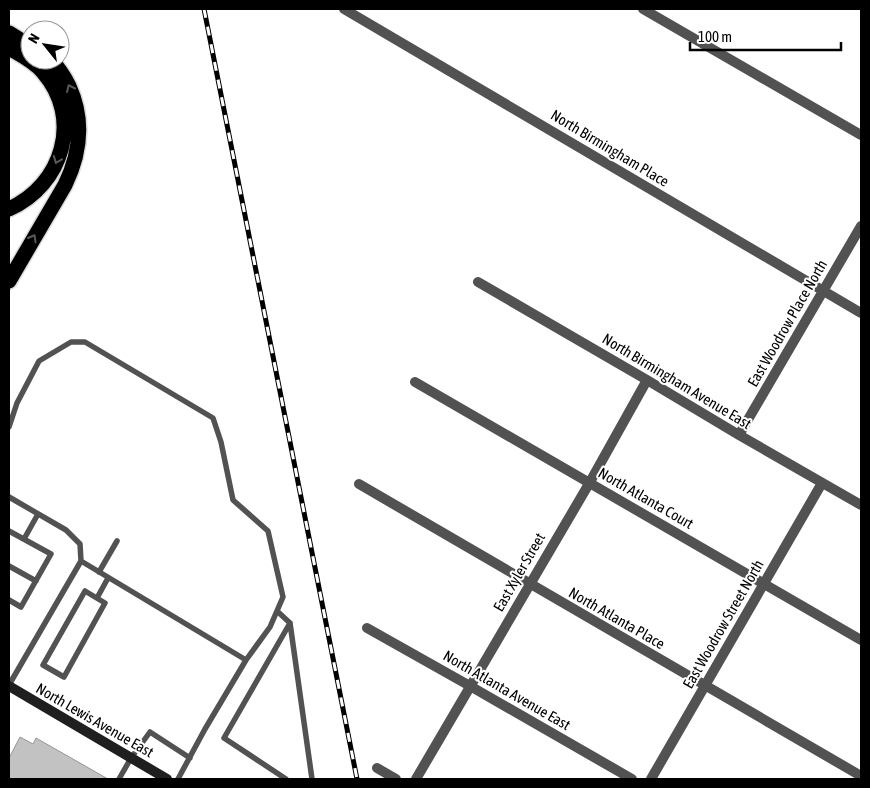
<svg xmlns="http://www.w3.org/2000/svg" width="870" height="788" font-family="'Asap Condensed',sans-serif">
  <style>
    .building { fill: #c2c2c2; stroke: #969696 }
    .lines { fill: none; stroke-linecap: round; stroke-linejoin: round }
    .motorway-casing { stroke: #dbdbdb; stroke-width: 18 }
    .service { stroke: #525252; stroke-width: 5.5 }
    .minor { stroke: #525252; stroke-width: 10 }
    .secondary { stroke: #1f1f1f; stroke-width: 10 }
    .motorway { stroke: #000; stroke-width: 15 }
    .rail-casing { stroke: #000; stroke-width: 5 }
    .rail { stroke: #fff; stroke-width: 3; stroke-dasharray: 9; stroke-linecap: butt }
    .oneway { stroke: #595959 }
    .labels { text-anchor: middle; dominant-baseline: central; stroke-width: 4; stroke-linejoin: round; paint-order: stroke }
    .street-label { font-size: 15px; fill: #000; stroke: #fff }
  </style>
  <rect width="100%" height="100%" fill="#fff"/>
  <path class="building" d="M20,737L33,744L36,738L108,779H9V758Z"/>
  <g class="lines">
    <g class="motorway-casing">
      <path id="motorway" d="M9,33L30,46
        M9,48C21,55 34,61 43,72C83,118 63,185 9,209
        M9,281L65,185C81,152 84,119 69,86C64,76 58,67 51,60"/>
    </g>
    <path class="service" d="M9,427L17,403L39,361L71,342H85L213,418L221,442L233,500L268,531L283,597L270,627L246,660L205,729L178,779
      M9,497L66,530L80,544L81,561L9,685
      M9,531L51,554L21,607L9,600
      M24,539L38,514
      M81,561L246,660
      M9,566L36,581
      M99,572L117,541
      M85,591L105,603L64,677L43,665Z
      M97,598L108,578
      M277,611L290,623L312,779
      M119,779L131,758L150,732L190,758
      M286,779L224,738L290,623"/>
    <path class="minor" d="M344,9L861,313
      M643,9L861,135
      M478,282L647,380L739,435L861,505
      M415,382L861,640
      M739,435L861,226
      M359,484L861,776
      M367,628L470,686L632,779
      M377,768L396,779
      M416,779L590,482L647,380
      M651,779L822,483"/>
    <path class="secondary" d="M9,686L167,779"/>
    <use href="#motorway" class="motorway"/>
    <g class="rail-casing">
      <path id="rail" d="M204,9L357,779"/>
    </g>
    <use href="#rail" class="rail"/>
  </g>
  <defs><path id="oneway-chevron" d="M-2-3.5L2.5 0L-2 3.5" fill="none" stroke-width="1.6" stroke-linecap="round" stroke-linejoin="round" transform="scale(1.25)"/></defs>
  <g class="oneway">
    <use href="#oneway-chevron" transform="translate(70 88) rotate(-114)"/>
    <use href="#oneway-chevron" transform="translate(57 160) rotate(112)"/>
    <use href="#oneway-chevron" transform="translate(33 238) rotate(-60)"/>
  </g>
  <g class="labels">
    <g class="street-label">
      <text transform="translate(610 148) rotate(31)">North Birmingham Place</text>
      <text transform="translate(787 323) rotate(-60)">East Woodrow Place North</text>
      <text transform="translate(677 381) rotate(31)">North Birmingham Avenue East</text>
      <text transform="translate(646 498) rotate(30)">North Atlanta Court</text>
      <text transform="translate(519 572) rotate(-60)">East Xyler Street</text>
      <text transform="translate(617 618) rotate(30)">North Atlanta Place</text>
      <text transform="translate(723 624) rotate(-60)">East Woodrow Street North</text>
      <text transform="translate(507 690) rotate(30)">North Atlanta Avenue East</text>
      <text transform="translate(95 720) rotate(30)">North Lewis Avenue East</text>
    </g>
  </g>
  <rect width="870" height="788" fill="none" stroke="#000000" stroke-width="20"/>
  <g transform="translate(45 45) rotate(300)"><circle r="24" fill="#ffffff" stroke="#999999"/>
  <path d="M0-4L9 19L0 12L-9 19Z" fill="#000000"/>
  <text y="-8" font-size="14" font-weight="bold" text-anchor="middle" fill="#000000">N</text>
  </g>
  <path d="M690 42v8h151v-8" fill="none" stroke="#000000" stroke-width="2.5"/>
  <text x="698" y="42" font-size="15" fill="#000000" stroke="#ffffff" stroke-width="4" paint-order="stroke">100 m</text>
</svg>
